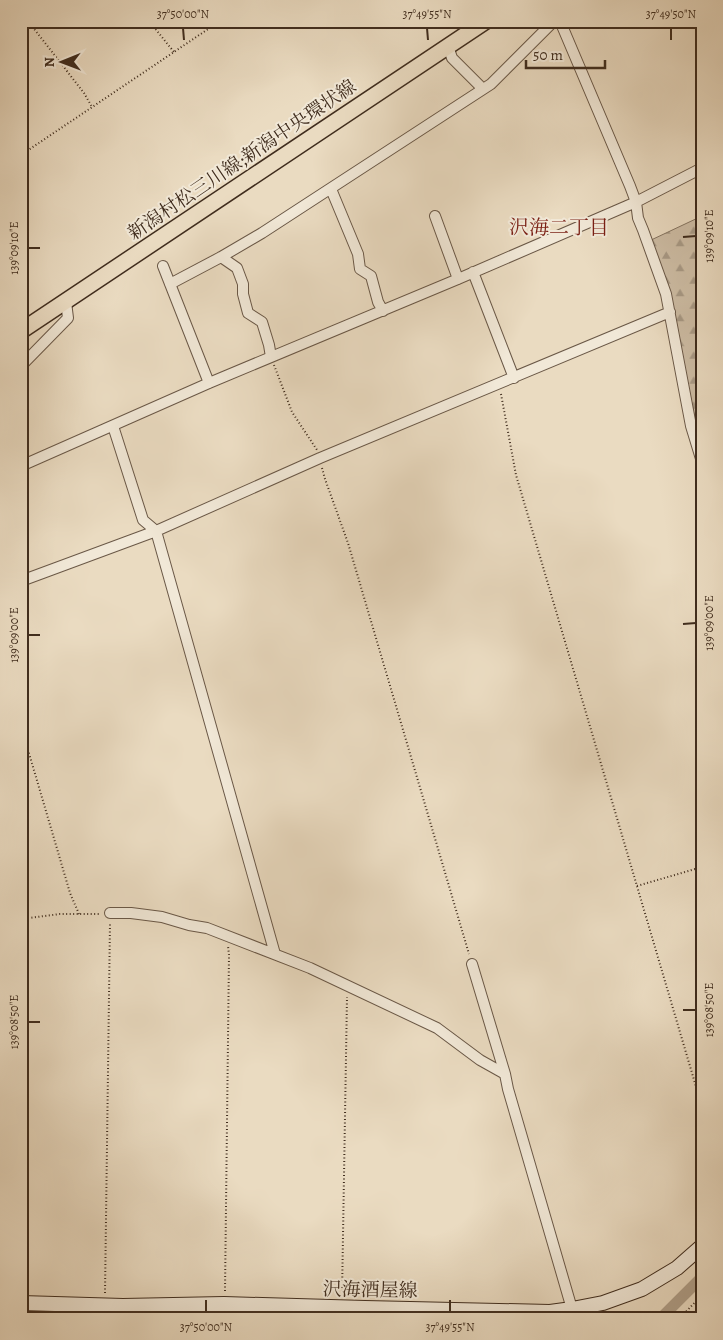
<svg xmlns="http://www.w3.org/2000/svg" width="723" height="1340" font-family="Alegreya,'Noto Serif JP',serif">
  <style>
    .forest { fill: url(#forest-firs); stroke: #867562 }
    .lines { fill: none; stroke-linecap: round; stroke-linejoin: round }
    .canal { stroke: #b0a08a; stroke-width: 11 }
    .street-casing { stroke: #6a5847; stroke-width: 12 }
    .secondary-casing { stroke: #402d1e; stroke-width: 16 }
    .primary-casing { stroke: #402d1e; stroke-width: 18 }
    .path { stroke: #402d1e; stroke-width: 2; stroke-dasharray: 1 2.5; stroke-linecap: butt }
    .street { stroke: #f1e8d7; stroke-width: 10 }
    .secondary { stroke: #f1e8d7; stroke-width: 14 }
    .primary { stroke: #eadbc1; stroke-width: 15 }
    .ticks { fill: none; stroke: #402d1e; stroke-width: 2 }
    .labels { text-anchor: middle; dominant-baseline: central; stroke-width: 4; stroke-linejoin: round; paint-order: stroke }
    .street-label { font-size: 19px; fill: #402d1e; stroke: #f1e8d7 }
    .neighbourhood-label { font-size: 20px; fill: #7a1f14; stroke: #f1e8d7 }
    .neatline { fill: none; stroke: #402d1e; stroke-width: 2 }
    .ticks-label { font-size: 12px; text-anchor: middle; fill: #402d1e }
  </style>
  <defs>
    <pattern id="forest-firs" width="22" height="20" patternUnits="userSpaceOnUse" patternTransform="scale(1.25)"><rect width="22" height="20" fill="#cdbda5"/><path d="M5 1l3.5 6h-7zM16 11l3.5 6h-7z" fill="#a89a86"/></pattern>
  </defs>
  <rect width="100%" height="100%" fill="#eadbc1"/>
  <filter id="stains"><feTurbulence type="fractalNoise" baseFrequency=".004" numOctaves="4"/><feColorMatrix values="0 0 0 0 .2 0 0 0 0 .09 0 0 0 0 .02 0 0 0 .5 -.17"/></filter>
  <radialGradient id="worn" r=".72"><stop offset=".6" stop-color="#630" stop-opacity="0"/><stop offset="1" stop-color="#630" stop-opacity=".3"/></radialGradient>
  <path class="forest" d="M702,216V427L697,429L671,300L649,241Z"/>
  <g class="lines">
    <path class="canal" d="M660,1319L702,1277"/>
    <g class="street-casing">
      <path id="street" d="M560,21L630,186L636,202L638,218L643,230L666,294L691,426L702,462
        M448,46L452,58L483,89
        M331,189L358,254L360,269L371,276L378,302L383,311
        M435,216L458,279
        M221,257L237,268L243,284V294L248,313L262,322L269,345L271,357
        M163,266L209,383
        M473,272L514,378
        M170,284L221,257L262,233L491,84L554,21
        M21,366L68,318L66,302
        M113,426L143,520L156,531L275,954
        M21,450L25,465
        M21,466L209,383L458,279L636,202L702,168
        M21,581L156,531L320,458L670,312
        M110,913H131L162,917L189,925L207,928L310,968L437,1028L480,1060L505,1074
        M472,964L505,1074L508,1089L572,1309"/>
    </g>
    <g class="secondary-casing">
      <path id="secondary" d="M21,1303L123,1306L224,1304L365,1308L550,1312L572,1309L603,1303L642,1289L677,1268L702,1246"/>
    </g>
    <g class="primary-casing">
      <path id="primary" d="M21,331L486,21"/>
    </g>
    <path class="path" d="M28,21L84,93L92,107
      M149,21L174,52
      M21,155L220,21
      M21,286L23,285
      M274,365L292,412L317,450
      M501,394L516,475L702,1107
      M322,468L325,479L348,543L469,954
      M21,726L70,893L79,914
      M637,886L702,867
      M21,919L60,914H99
      M225,1291L229,955L228,946
      M105,1293L110,922
      M342,1295L347,997
      M611,1313L617,1319
      M679,1319L702,1295"/>
    <use href="#street" class="street"/>
    <use href="#secondary" class="secondary"/>
    <use href="#primary" class="primary"/>
  </g>
  <path class="ticks" d="M183,28L184,40M427,28L428,40M671,28V40M683,237L696,236M28,248H40M683,624L696,623M28,635H40M683,1010H696M28,1022H40M206,1300V1312M450,1300V1312"/>
  <g class="labels">
    <g class="street-label">
      <text transform="translate(242 160) rotate(-34)">新潟村松三川線;新潟中央環状線</text>
      <text transform="translate(370 1290) rotate(1)">沢海酒屋線</text>
    </g>
    <g class="neighbourhood-label">
      <text x="559" y="227">沢海二丁目</text>
    </g>
  </g>
  <rect width="723" height="1340" fill="none" stroke="#eadbc1" stroke-width="55"/>
  <g transform="translate(62 62) rotate(269)" stroke="#f1e8d7" stroke-width="4" paint-order="stroke">
  <path d="M0-4L9 19L0 12L-9 19Z" fill="#402d1e"/>
  <text y="-8" font-size="14" font-weight="bold" text-anchor="middle" fill="#402d1e">N</text>
  </g>
  <path d="M526 60v8h79v-8" fill="none" stroke="#402d1e" stroke-width="2.5"/>
  <text x="533" y="60" font-size="15" fill="#402d1e" stroke="#f1e8d7" stroke-width="4" paint-order="stroke">50 m</text>
  <rect x="28" y="28" width="668" height="1284" class="neatline"/>
  <g class="ticks-label">
    <text x="183" y="18">37°50'00"N</text>
    <text x="427" y="18">37°49'55"N</text>
    <text x="671" y="18">37°49'50"N</text>
    <text transform="translate(709 236) rotate(-90)" y="4">139°09'10"E</text>
    <text transform="translate(14 248) rotate(-90)" y="4">139°09'10"E</text>
    <text transform="translate(709 623) rotate(-90)" y="4">139°09'00"E</text>
    <text transform="translate(14 635) rotate(-90)" y="4">139°09'00"E</text>
    <text transform="translate(709 1010) rotate(-90)" y="4">139°08'50"E</text>
    <text transform="translate(14 1022) rotate(-90)" y="4">139°08'50"E</text>
    <text x="206" y="1331">37°50'00"N</text>
    <text x="450" y="1331">37°49'55"N</text>
  </g>
  <rect width="100%" height="100%" filter="url(#stains)"/>
  <rect width="100%" height="100%" fill="url(#worn)"/>
</svg>
